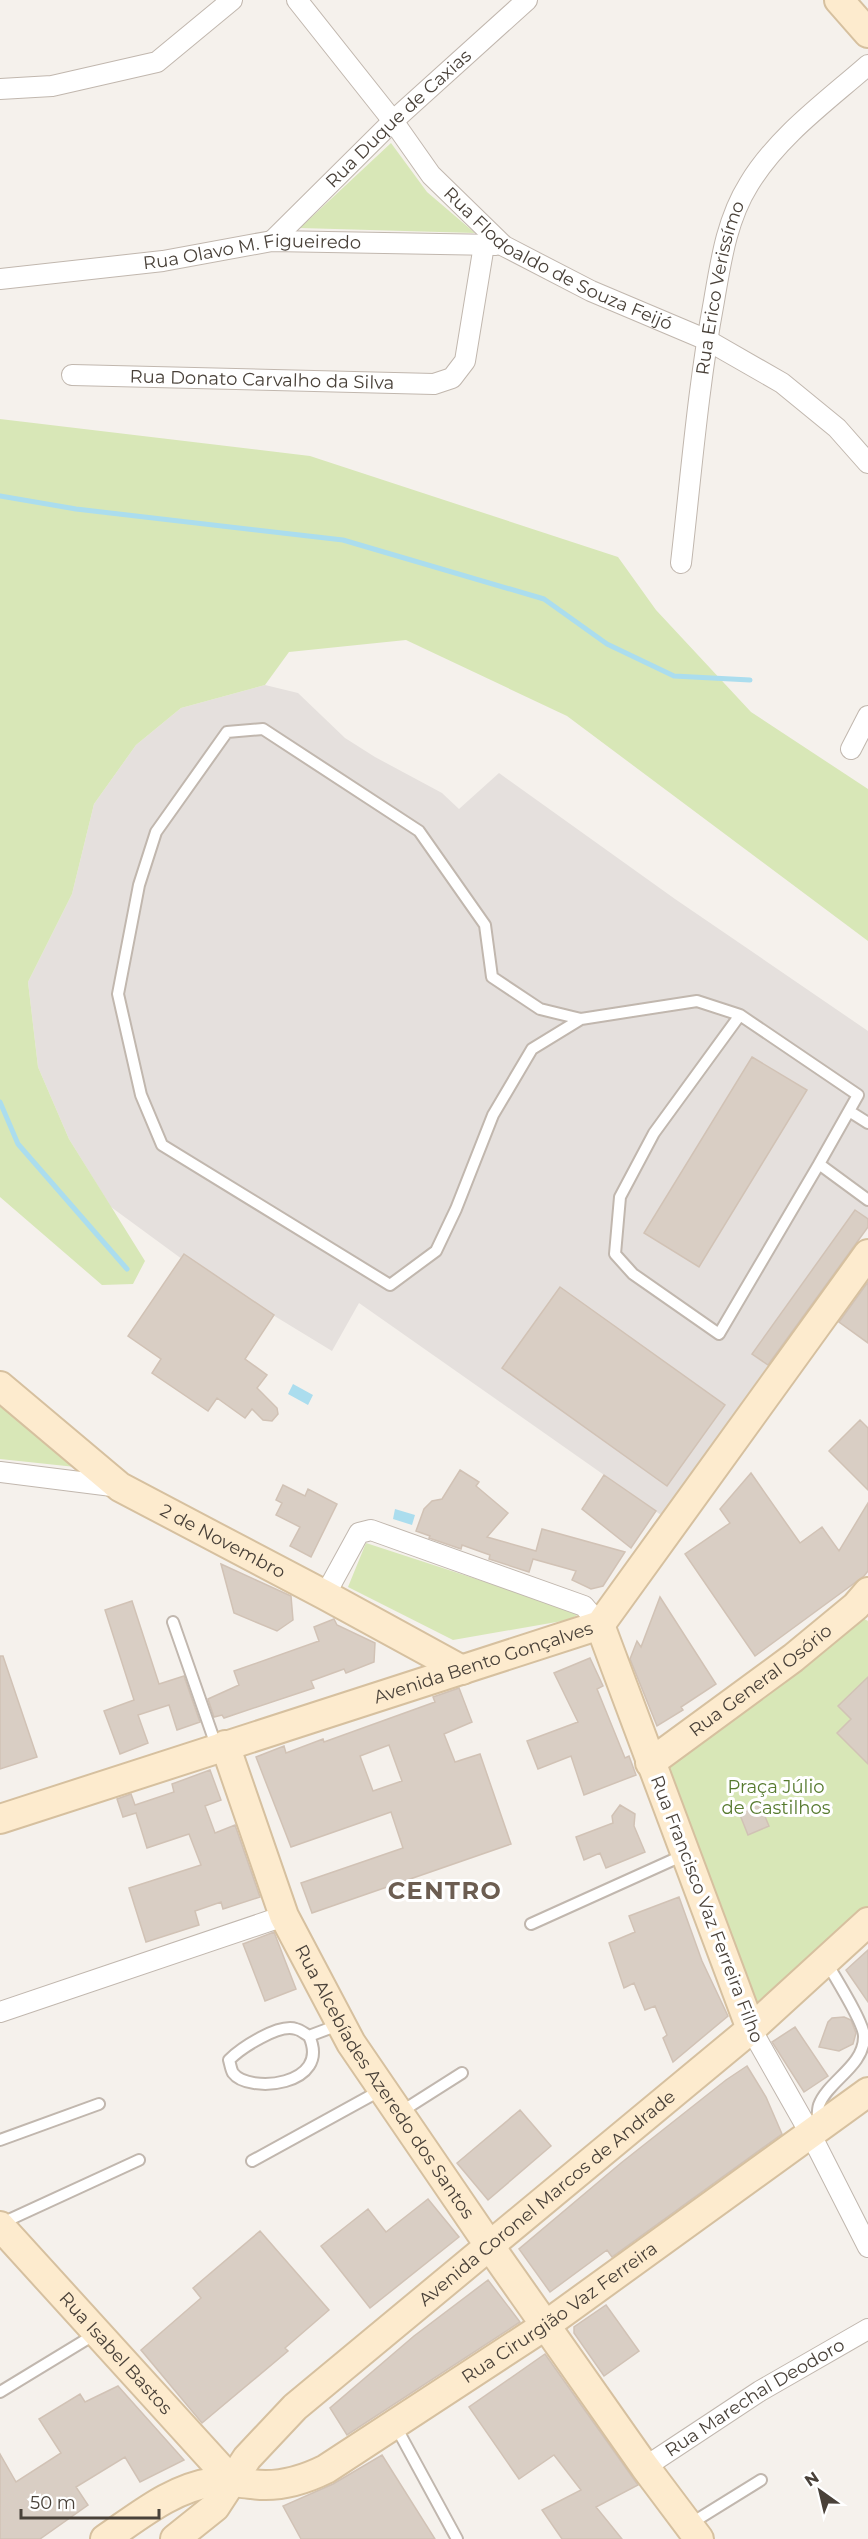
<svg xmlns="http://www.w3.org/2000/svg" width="868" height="2539" font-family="Montserrat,sans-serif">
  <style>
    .industrial { fill: #e5e0dd }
    .green { fill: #d8e7b7 }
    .water { fill: #abddee }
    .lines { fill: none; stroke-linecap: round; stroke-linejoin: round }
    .stream { stroke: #abddee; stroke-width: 5 }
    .building { fill: #d9cec4; stroke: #d1c2b5; stroke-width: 1.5; fill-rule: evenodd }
    .lane-casing { stroke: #c1b7ae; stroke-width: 14 }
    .street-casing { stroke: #c1b7ae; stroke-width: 22 }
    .secondary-casing { stroke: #d6c09f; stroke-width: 32 }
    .lane { stroke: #fff; stroke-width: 10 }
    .street { stroke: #fff; stroke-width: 20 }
    .secondary { stroke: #fdebce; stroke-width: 28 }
    .labels { text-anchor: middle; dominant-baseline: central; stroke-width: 6; stroke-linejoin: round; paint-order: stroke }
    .street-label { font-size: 18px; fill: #494139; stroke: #fff }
    .park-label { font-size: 18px; fill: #567a2e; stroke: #fff }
    .district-label { font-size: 24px; font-weight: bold; letter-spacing: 1.5px; fill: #6c5d51; stroke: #fff }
  </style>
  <rect width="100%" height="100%" fill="#f5f1ec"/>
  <path class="industrial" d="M265,685L298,693L345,738L375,757L442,793L459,809L499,773L675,899L868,1031V1227L661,1515L359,1303L332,1351L186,1262L111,1207L69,1139L38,1067L28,982L72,894L94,804L136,745L181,708Z"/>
  <path class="green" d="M391,143L427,192L475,233L300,228Z
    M0,419L310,456L618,557L656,610L751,712L868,789V941L567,716L406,640L289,652L265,685L181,708L136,745L94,804L72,894L28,982L38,1067L69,1139L145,1261L133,1284L102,1285L0,1197Z
    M0,1404L85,1468L0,1459Z
    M366,1543L581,1613L568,1620L453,1640L348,1587Z
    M857,1615L868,1621V1912L758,2016L667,1766Z"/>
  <path class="water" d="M293,1384L313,1395L308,1405L288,1394Z
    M395,1509L415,1515L412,1525L393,1519Z"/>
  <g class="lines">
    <path class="stream" d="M0,496L76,509L343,540L544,599L607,644L674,676L750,680
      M0,1102L18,1144L127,1269"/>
  </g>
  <path class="building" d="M752,1057L807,1090L699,1267L644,1233Z
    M855,1210L868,1219V1227L768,1365L752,1354Z
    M184,1254L274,1315L245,1359L267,1375L257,1388L277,1408L278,1414L272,1421L263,1420L252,1409L245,1418L217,1398L208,1411L152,1373L161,1359L128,1336Z
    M868,1282V1343L839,1322Z
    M560,1287L725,1405L667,1486L502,1368Z
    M860,1420L868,1428V1490L829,1451Z
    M460,1470L479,1482L476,1486L508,1513L487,1537L536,1551L542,1529L625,1552L603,1586L591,1589L572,1580L576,1571L533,1559L529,1572L489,1559L490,1555L462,1545L461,1549L429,1538L430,1536L416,1531L424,1509L432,1501L442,1499Z
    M751,1473L800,1543L822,1527L839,1551L868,1503V1571L864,1576L755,1656L685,1554L730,1523L720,1509Z
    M604,1475L656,1511L631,1548L582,1509Z
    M283,1485L305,1496L308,1489L337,1504L311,1557L290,1546L300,1527L276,1515L282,1503L276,1500Z
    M221,1564L291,1596L293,1620L277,1631L234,1613Z
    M660,1597L716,1684L681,1707L683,1710L657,1726L630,1659L637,1641L641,1647Z
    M132,1601L159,1684L184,1676L200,1722L177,1730L169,1705L138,1715L148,1743L120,1754L104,1711L134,1700L105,1610Z
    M334,1619L337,1625L375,1643L374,1662L346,1673L344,1669L311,1681L314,1688L224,1718L222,1715L214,1717L208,1699L239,1685L234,1671L319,1641L314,1627Z
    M0,1656H3L37,1757L0,1769Z
    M590,1658L603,1686L597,1689L625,1758L629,1756L636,1775L584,1795L571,1756L538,1769L527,1741L578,1722L554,1673Z
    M868,1677V1764L837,1733L851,1719L838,1706Z
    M459,1688L472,1722L444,1734L455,1762L480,1754L511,1844L312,1913L301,1883L403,1848L391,1812L291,1847L256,1757L284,1746L286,1753L323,1739L324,1742L435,1702L433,1697ZM389,1745L402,1781L373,1791L360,1756Z
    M210,1770L221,1800L205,1806L215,1833L235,1825L260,1897L223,1909L221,1902L195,1911L199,1925L146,1942L129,1888L201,1865L189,1834L147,1848L136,1813L123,1817L117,1799L131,1794L135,1805L174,1792L172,1784Z
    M759,1802L769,1826L748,1835L738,1810Z
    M620,1805L635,1814L634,1826L645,1852L606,1868L600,1853L584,1860L576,1837L613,1823L612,1816Z
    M679,1897L702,1961L728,2016L673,2062L663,2038L667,2035L655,2006L645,2010L634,1983L624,1988L609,1943L635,1932L629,1916Z
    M274,1932L296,1989L265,2001L243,1944Z
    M868,1950V2002L846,1970Z
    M844,2017L851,2020L856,2033L853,2044L839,2051L819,2047L828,2022L832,2018Z
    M795,2027L828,2076L804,2092L772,2042Z
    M747,2066L766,2097L782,2134L612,2257L607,2250L550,2292L519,2249L621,2163L726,2080Z
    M520,2110L551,2146L488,2200L457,2163Z
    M428,2199L459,2237L370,2308L321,2246L368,2209L386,2232Z
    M260,2231L329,2310L285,2348L288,2351L202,2423L141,2350L201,2298L193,2288Z
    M488,2280L520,2322L347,2435L330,2408L414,2336Z
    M606,2305L639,2351L604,2376L574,2333V2327Z
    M545,2354L638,2485L596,2507L622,2539H562L542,2510L581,2490L554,2455L519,2479L469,2407Z
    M118,2386L184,2460L140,2482L125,2457L76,2487L88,2505L40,2539H0V2454L16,2482L61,2453L39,2419L80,2394L85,2402Z
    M382,2455L435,2539H301L283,2506L333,2484Z"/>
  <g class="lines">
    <g class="lane-casing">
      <path id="lane" d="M581,1019L532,1049L493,1115L456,1209L436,1251L390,1285L162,1145L141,1095L118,994L139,885L156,832L227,732L263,729L419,831L485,925L492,977L540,1009L581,1019L697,1001L740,1015
        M849,1111L868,1123
        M819,1164L858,1095L740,1015L654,1133L620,1197L615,1254L633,1274L719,1334L819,1164L868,1200
        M173,1622L217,1748
        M531,1924L686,1854
        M309,2036C332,2086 248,2094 233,2073C231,2070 230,2063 229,2060C241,2048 279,2023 296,2029C301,2030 305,2034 309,2036L341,2024
        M399,2113L462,2073
        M818,2124C818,2118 817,2111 819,2105C828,2081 864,2066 864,2037C865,2024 834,1976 827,1963
        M0,2140L99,2104
        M252,2161L383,2089
        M0,2224L139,2160
        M0,2392L97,2333
        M395,2425L457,2539
        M690,2524L761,2480"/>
    </g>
    <g class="street-casing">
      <g id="street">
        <path id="s1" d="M297,0L393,121L431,175L504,246L591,291L707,340L782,383L837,428L868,463"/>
        <path d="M0,89L52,86L157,62L232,0"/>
        <path id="s2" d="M272,241L393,121L527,0"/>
        <path id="s3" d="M0,279L163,261L272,241L496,245"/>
        <path id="s4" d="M72,375L434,384L452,378L465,361L484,245"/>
        <path id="s5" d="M681,563C691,476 698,387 714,301C721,260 727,219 749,184C778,136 827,101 868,65"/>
        <path d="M851,749L868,716"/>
        <path d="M0,1472L120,1487"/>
        <path d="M325,1595L359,1533L371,1530L584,1606L600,1625"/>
        <path d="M0,2012L284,1916"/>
        <path d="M751,2029L810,2133L868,2247"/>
        <path id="s6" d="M645,2467L760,2391L868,2329"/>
      </g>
    </g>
    <g class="secondary-casing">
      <g id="secondary">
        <path d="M839,0L868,33"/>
        <path id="s7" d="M0,1386L120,1487L325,1595L462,1670"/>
        <path d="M600,1625L751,2029"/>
        <path id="s8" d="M225,1745L284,1916L351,2043L489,2245L645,2467L699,2539"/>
        <path id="s9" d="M650,1763L793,1658L856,1606L868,1592"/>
        <path id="s10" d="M0,1819L600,1625L868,1254"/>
        <path id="s11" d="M0,2226L232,2481"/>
        <path id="s12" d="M105,2539C139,2516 172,2488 214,2482C227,2480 238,2483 251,2484C278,2488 302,2481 326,2469L546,2325L868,2092"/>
        <path id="s13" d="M175,2539L215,2507L247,2458L295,2407L751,2029L868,1922"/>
      </g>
    </g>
    <use href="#lane" class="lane"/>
    <use href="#street" class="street"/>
    <use href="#secondary" class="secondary"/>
  </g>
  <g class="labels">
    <g class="street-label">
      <text stroke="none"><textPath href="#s2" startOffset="176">Rua Duque de Caxias</textPath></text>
      <text stroke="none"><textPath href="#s3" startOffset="254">Rua Olavo M. Figueiredo</textPath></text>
      <text stroke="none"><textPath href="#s1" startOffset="375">Rua Flodoaldo de Souza Feijó</textPath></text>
      <text stroke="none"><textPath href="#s5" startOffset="278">Rua Erico Verissímo</textPath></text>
      <text stroke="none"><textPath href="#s4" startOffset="190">Rua Donato Carvalho da Silva</textPath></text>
      <text stroke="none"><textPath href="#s7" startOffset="273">2 de Novembro</textPath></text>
      <text stroke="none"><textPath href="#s10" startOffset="508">Avenida Bento Gonçalves</textPath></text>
      <text stroke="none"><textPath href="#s9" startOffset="138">Rua General Osório</textPath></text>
      <text transform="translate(707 1909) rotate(69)">Rua Francisco Vaz Ferreira Filho</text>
      <text stroke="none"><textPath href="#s8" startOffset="375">Rua Alcebíades Azeredo dos Santos</textPath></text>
      <text stroke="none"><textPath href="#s13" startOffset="507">Avenida Coronel Marcos de Andrade</textPath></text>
      <text stroke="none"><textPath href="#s12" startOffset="520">Rua Cirurgião Vaz Ferreira</textPath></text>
      <text stroke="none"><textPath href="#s11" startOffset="172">Rua Isabel Bastos</textPath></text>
      <text stroke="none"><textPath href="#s6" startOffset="130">Rua Marechal Deodoro</textPath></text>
    </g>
    <g class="park-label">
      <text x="776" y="1787">Praça Júlio<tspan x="776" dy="21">de Castilhos</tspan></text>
    </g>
    <g class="district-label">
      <text x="445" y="1890">CENTRO</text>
    </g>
  </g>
  <g transform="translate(820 2491) rotate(326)" stroke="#ffffff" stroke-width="4.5" paint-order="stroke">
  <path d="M0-4.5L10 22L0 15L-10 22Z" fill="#494139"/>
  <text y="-9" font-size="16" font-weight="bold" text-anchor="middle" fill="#494139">N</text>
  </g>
  <path d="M21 2509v9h138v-9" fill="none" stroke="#494139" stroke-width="3"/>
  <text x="30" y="2509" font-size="18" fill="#494139" stroke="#ffffff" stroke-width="4.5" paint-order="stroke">50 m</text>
</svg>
